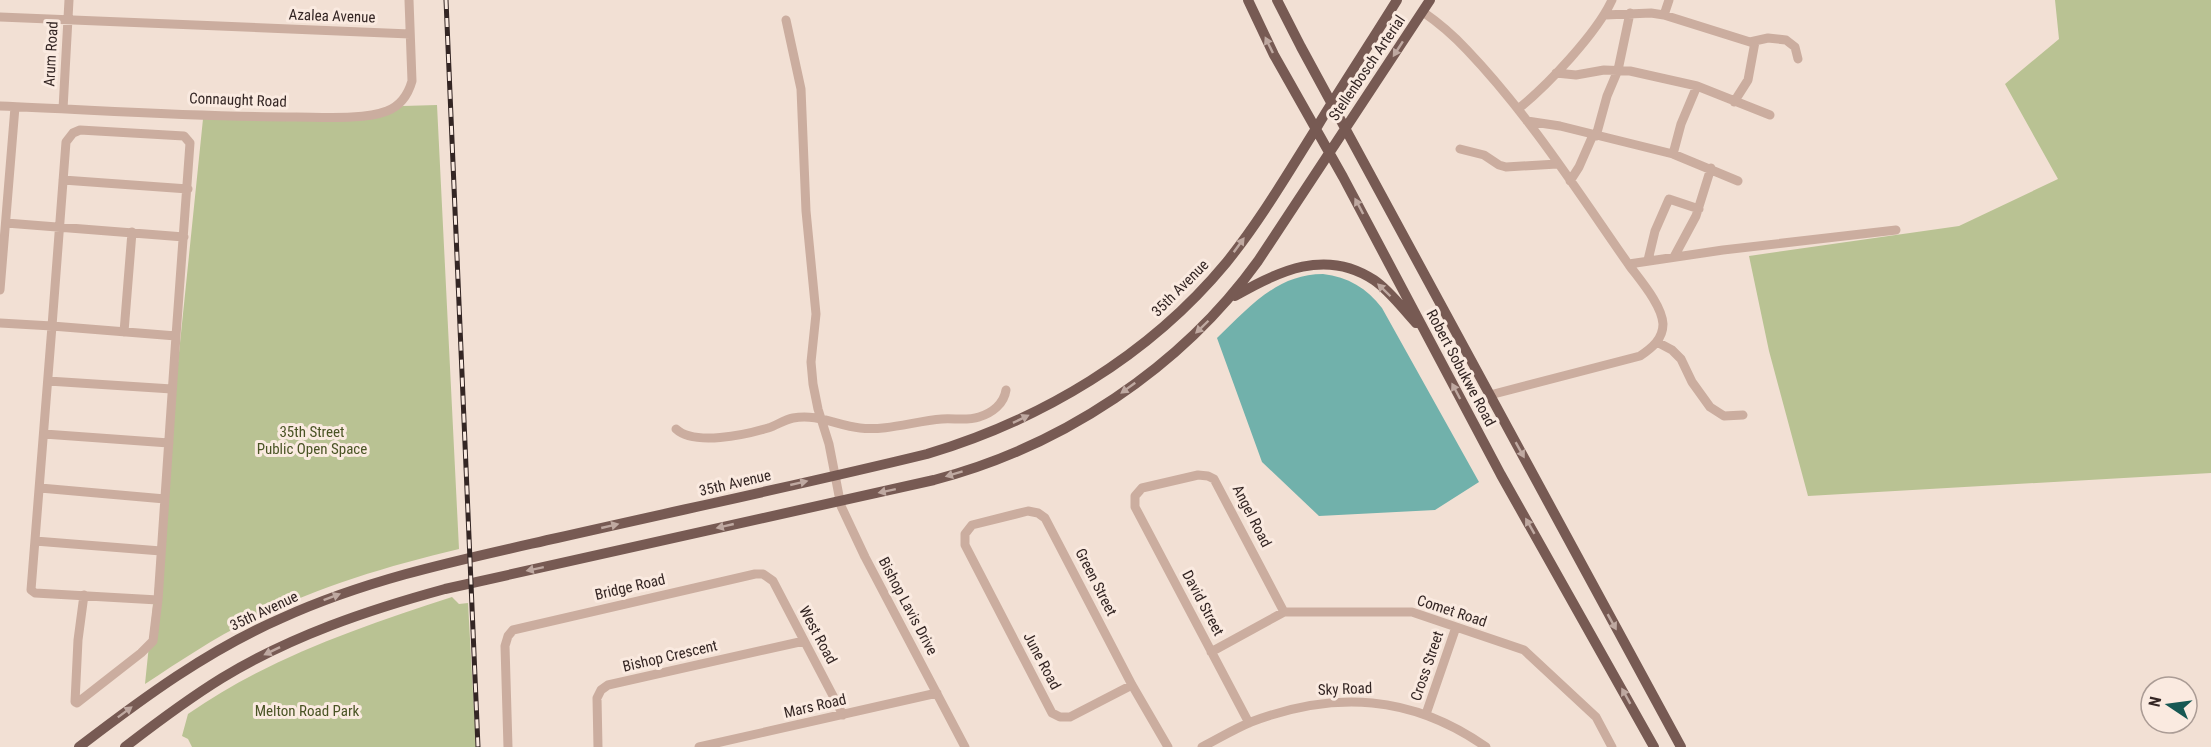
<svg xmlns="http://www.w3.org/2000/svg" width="2211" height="747" font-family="'Roboto Condensed',sans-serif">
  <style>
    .green { fill: #b9c293 }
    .water { fill: #71b1ab }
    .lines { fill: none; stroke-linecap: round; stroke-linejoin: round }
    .minor { stroke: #cbad9f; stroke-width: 9 }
    .major { stroke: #775a53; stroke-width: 10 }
    .rail-casing { stroke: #342624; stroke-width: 5 }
    .rail { stroke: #faeae0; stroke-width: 3; stroke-dasharray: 9; stroke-linecap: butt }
    .oneway { fill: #bfa9a1 }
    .labels { text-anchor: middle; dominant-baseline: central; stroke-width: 6; stroke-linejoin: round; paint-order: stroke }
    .street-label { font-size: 15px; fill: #342624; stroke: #faeae0 }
    .park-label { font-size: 15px; fill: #4a5425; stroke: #faeae0 }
  </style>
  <rect width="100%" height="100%" fill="#f2e0d4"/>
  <path class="green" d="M2055,0H2211V473L1808,496L1769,351L1749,256L1959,226L2058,179L2005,84L2059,39Z
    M437,105L459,549C387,566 318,587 251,620C214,638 180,661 145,684L203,119L346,121L403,106Z
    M452,597L459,604L468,603L476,747H192L188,739L182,736L188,714C268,658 360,627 452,597Z"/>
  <path class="water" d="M1323,274C1348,277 1367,288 1382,308L1479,482L1435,510L1319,516L1262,462L1217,338C1248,309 1276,274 1323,274Z"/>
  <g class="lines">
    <path class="minor" d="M1423,12C1439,23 1454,36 1467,50C1529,115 1578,192 1629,265C1640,280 1662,305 1663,324C1663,339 1652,348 1640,356L1490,395
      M1605,15L1651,13L1664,15L1750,42L1768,38L1786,40L1795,47L1798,59
      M1664,15L1669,0
      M0,17L410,34
      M786,20L801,89L806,211L816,314L811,362L813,384L818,409L829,444L841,506L865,557L965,747
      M1556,73L1576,75L1604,70L1630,71L1697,86L1770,115
      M1734,102L1748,80L1755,42
      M0,106C99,110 197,117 296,117C321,117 364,120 387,111C400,106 408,95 412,81L409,0
      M63,109L69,0
      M1518,109C1547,86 1597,33 1612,0
      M1527,121L1560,126L1673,154L1738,181
      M80,130L184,136L190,143L176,336L52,326L66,142L73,133Z
      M1596,136L1607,96L1618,70L1630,13
      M1460,149L1484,155L1499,165L1506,167L1557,164
      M1673,154L1681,124L1697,86
      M63,180L188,189
      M1570,181L1579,167L1593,135
      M6,223L184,237
      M1674,257L1696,216L1711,168
      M1648,260L1655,231L1669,199L1699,209
      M1629,264L1723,250L1896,230
      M0,290L15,107
      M0,323L52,326L31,590L35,593L158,600L176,336
      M124,332L132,232
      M1657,342L1672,350L1681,359L1692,382L1710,407L1724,416L1743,415
      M48,381L172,389
      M676,429C694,446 745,435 768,428C777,425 784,420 793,418C817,413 838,426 860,428C887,431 915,421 942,419C954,418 967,421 979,417C992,413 1004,404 1006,390
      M44,434L169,443
      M40,488L165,499
      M35,541L161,551
      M84,595L78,640L75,702L77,703L141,653L153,641L158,600
      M1211,652L1284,612H1412L1524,650L1596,717L1612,747
      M1132,685L1070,717H1060L1052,713L965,545V534L972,525L1028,511L1038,513L1045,518L1132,685L1168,747
      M1426,714L1456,627
      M1249,723L1135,507V496L1142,488L1198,475L1208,476L1214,479L1284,612
      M508,747L505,646L508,636L513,630L755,574H763L773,581L843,715
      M598,747L597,698L601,690L608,685L804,641
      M699,747L937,693
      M1202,747C1218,739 1234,729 1251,722C1335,690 1412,695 1486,747"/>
    <path class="major" d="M1248,0L1274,55L1343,177L1501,475L1654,747
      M1277,0L1301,47L1681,747
      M1235,296C1278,271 1326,248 1374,280C1390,291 1403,309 1416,323
      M79,747C143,698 208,650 282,618C370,578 464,559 557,538C680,510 804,484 927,454C1041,420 1149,356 1226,263C1260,221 1288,173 1317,127C1343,84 1371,42 1397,0
      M125,747C156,723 188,699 222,678C291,636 368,610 445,589L934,480C1061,447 1181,368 1258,261L1430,0"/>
    <g class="rail-casing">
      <path id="rail" d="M446,0L478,747"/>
    </g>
    <use href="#rail" class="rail"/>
  </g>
  <defs><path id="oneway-solid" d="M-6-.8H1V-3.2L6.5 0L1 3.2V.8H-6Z" transform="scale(1.5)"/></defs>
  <g class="oneway">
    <use href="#oneway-solid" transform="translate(1269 45) rotate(-116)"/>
    <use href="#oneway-solid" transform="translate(1398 49) rotate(123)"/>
    <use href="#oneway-solid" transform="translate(1359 206) rotate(-118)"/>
    <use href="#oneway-solid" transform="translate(1239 245) rotate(-54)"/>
    <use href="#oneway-solid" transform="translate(1384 290) rotate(-136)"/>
    <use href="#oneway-solid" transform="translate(1202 327) rotate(136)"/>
    <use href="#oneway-solid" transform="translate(1128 388) rotate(144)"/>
    <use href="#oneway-solid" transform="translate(1456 391) rotate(-118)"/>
    <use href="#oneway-solid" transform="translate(1021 419) rotate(-26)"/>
    <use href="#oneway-solid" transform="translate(1520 450) rotate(61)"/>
    <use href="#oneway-solid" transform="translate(954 474) rotate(163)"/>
    <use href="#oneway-solid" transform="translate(799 483) rotate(-13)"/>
    <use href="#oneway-solid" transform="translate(887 491) rotate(168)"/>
    <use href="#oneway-solid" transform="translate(610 526) rotate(-13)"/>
    <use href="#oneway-solid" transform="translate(725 526) rotate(167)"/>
    <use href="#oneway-solid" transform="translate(1530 526) rotate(-120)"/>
    <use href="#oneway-solid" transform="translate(535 569) rotate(168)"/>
    <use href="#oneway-solid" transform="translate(332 597) rotate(-21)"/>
    <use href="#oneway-solid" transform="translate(1612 622) rotate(61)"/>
    <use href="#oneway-solid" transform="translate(272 651) rotate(154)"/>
    <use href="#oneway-solid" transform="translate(1626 696) rotate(-119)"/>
    <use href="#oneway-solid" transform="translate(125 712) rotate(-37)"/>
  </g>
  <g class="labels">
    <g class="street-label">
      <text transform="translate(332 16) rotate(2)">Azalea Avenue</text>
      <text transform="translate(51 54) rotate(-87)">Arum Road</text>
      <text transform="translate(1367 68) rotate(-56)">Stellenbosch Arterial</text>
      <text transform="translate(238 100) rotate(2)">Connaught Road</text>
      <text transform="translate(1180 288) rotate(-45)">35th Avenue</text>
      <text transform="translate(1461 368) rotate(62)">Robert Sobukwe Road</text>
      <text transform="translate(735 483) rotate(-13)">35th Avenue</text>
      <text transform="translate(1252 516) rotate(63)">Angel Road</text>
      <text transform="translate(1096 582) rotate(63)">Green Street</text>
      <text transform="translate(630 587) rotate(-13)">Bridge Road</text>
      <text transform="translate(1203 603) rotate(62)">David Street</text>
      <text transform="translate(908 606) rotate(62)">Bishop Lavis Drive</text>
      <text transform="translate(264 611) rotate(-25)">35th Avenue</text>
      <text transform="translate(1452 611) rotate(18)">Comet Road</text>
      <text transform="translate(818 635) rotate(62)">West Road</text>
      <text transform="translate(670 656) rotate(-13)">Bishop Crescent</text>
      <text transform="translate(1042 661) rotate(62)">June Road</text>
      <text transform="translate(1427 666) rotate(-71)">Cross Street</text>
      <text transform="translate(1345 689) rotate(-2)">Sky Road</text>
      <text transform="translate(815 706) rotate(-13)">Mars Road</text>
    </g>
    <g class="park-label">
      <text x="312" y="432">35th Street<tspan x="312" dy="17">Public Open Space</tspan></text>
      <text x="307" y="711">Melton Road Park</text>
    </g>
  </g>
  <g transform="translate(2169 705) rotate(283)"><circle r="28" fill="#faeae0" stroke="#ab9c95" stroke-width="1.5"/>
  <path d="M0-4.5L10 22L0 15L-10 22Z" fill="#165853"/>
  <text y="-9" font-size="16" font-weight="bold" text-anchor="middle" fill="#342624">N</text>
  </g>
</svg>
